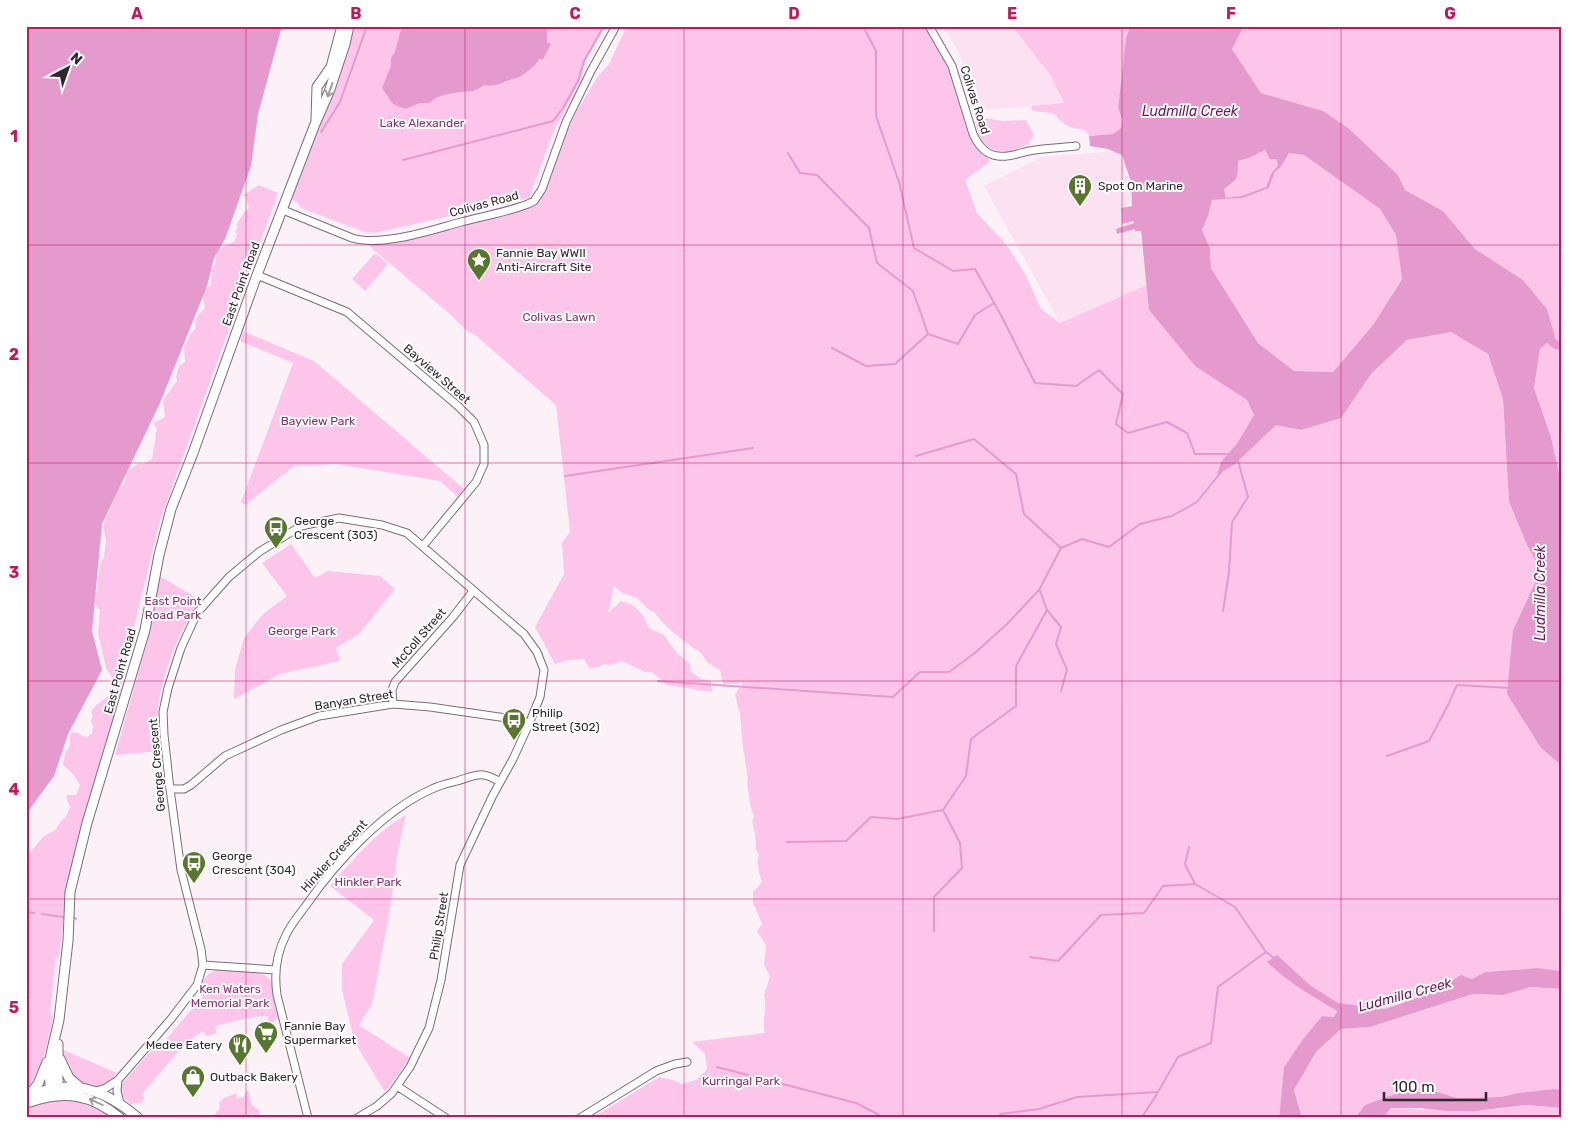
<svg xmlns="http://www.w3.org/2000/svg" width="1587" height="1144" font-family="Rubik,sans-serif">
  <style>
    .built { fill: #fce1f2 }
    .green { fill: #fec5eb }
    .water { fill: #e49acc; fill-rule: evenodd }
    .lines { fill: none; stroke-linecap: round; stroke-linejoin: round }
    .stream { stroke: #e49acc; stroke-width: 2 }
    .minor-casing { stroke: #7d6b77; stroke-width: 9 }
    .tertiary-casing { stroke: #7d6b77; stroke-width: 11 }
    .minor { stroke: #fff; stroke-width: 7 }
    .tertiary { stroke: #fff; stroke-width: 9 }
    .oneway { stroke: #a19ea0 }
    .grid { fill: none; stroke: #c2185b; stroke-width: 1; stroke-opacity: 0.55 }
    .labels { text-anchor: middle; dominant-baseline: central; stroke-width: 4; stroke-linejoin: round; paint-order: stroke }
    .street-label { font-size: 12px; fill: #2f272c; stroke: #fff }
    .park-label { font-size: 12px; fill: #852f6e; stroke: #fff }
    .poi-label { font-size: 12px; fill: #2f272c; stroke: #fff; text-anchor: start }
    .water-label { font-size: 14px; font-style: italic; fill: #6f195a; stroke: #fff }
    .neatline { fill: none; stroke: #c2185b; stroke-width: 2 }
    .grid-label { font-size: 16px; text-anchor: middle; font-weight: bold; fill: #c2185b }
  </style>
  <rect width="100%" height="100%" fill="#fdf1f8"/>
  <path class="built" d="M943,26H1012L1051,76L1065,104L978,110L972,89L959,53Z
    M1117,151L1122,157L1125,173L1130,182L1131,198L1130,204L1120,208L1122,222L1116,226L1132,221L1133,223L1115,229L1117,235L1135,229L1136,232H1139L1147,285L1060,323L984,186L1042,157Z"/>
  <path class="green" d="M351,26H605L586,60L581,80L555,128L529,198L375,233L365,232L301,208L297,202L291,199L347,45Z
    M627,26H925L953,77L956,92L967,130L975,146L987,157L990,162L965,180L977,213L1006,244L1025,274L1041,309L1060,323L1147,285L1149,310L1195,366L1247,400L1254,415L1238,442L1221,462L1217,474L1244,454L1276,424L1301,430L1341,418L1372,373L1407,340L1451,332L1488,354L1503,399L1509,502L1527,545L1541,570L1513,630L1541,748L1561,765V971L1538,968L1485,972L1472,979L1461,975L1429,994L1385,1009L1338,1003L1337,1011L1334,1017L1322,1016L1303,1039L1284,1067L1279,1118H592L659,1077L673,1080L681,1084L696,1080L707,1069L705,1054L692,1042L765,1033C761,1023 768,1008 764,995L770,976L764,965L766,945L757,931L762,924L753,903V892L762,882C759,874 756,863 759,855L756,850L755,834L752,821L754,817L750,804L747,782L748,780L742,740L740,712L738,708L735,694L739,688H741L742,681L739,684H723L720,670L708,663L701,653L685,642L667,627L654,612L648,609L637,598L622,593L614,586L608,613L621,601C637,605 643,613 649,628L664,635L677,653L690,664L691,672L701,679L711,681L712,692L667,685L652,672H645L622,661L611,665L603,664L599,667L589,668L584,659L568,660L555,664L535,627L564,574L562,543L570,532L556,405L474,334L468,332L451,315L368,245L402,240L532,207L540,199L547,188L564,137L578,109L598,76L609,64Z
    M1012,26H1130L1126,38L1118,108L1122,119L1121,128L1113,134L1089,136L1085,130C1068,128 1064,125 1053,113L1033,111L1031,106L1064,103L1051,76Z
    M1244,26H1561V342L1556,340L1547,309L1523,280L1475,249L1443,211L1405,190L1398,175L1323,111L1261,93L1232,49Z
    M984,118L1003,121L1026,120L1034,135L1028,144L1008,154C985,147 981,146 975,121Z
    M1265,150L1276,159L1278,165L1271,174L1266,187L1241,196L1226,198L1224,189L1233,183L1238,168V161L1249,158Z
    M1289,153L1304,155L1380,209L1396,235L1402,278L1373,325L1333,372L1294,371L1258,343L1211,268L1210,249L1202,230L1208,216L1212,200L1243,198L1269,188L1275,172L1281,167Z
    M259,185L278,193L160,521L134,626L122,681V691L83,822L67,891L59,958L56,956L50,1014L53,1016C48,1042 43,1069 26,1090V857L43,837L55,830L61,821L66,817L70,807L66,797L68,795H76L80,785L73,774L63,765L65,754L70,745V735L72,732L78,733L86,738L92,733L93,726L91,721L93,715L91,712C96,702 108,698 116,692L113,679L106,668L98,634L100,610L95,605L100,564L104,557L106,540L103,526L119,488L124,485L126,477L125,475L128,471L139,463L143,464L152,459L156,436L155,433L157,431L154,423L165,417L163,400L177,381L176,377L179,366L185,362L184,345L187,344V342L191,333L196,328C195,318 197,315 205,309L202,291L211,285L212,276L213,274L209,271L215,265L217,250L235,241L237,234L235,232L238,227L236,225L245,211L249,208L246,197L243,195Z
    M375,253L388,264L365,291L352,279Z
    M243,331L314,361L464,489L458,497L440,481L336,464L294,466L245,505L241,502L293,363L240,341Z
    M1547,343L1554,349L1561,350V482L1551,437L1534,388L1540,349Z
    M291,544L315,578L328,571L380,576L395,589L359,634L336,648L340,661L280,674L234,699L235,670L244,638L263,614L287,596L262,563Z
    M160,576L200,600C180,629 162,673 158,709C157,722 159,737 160,751L115,755L150,631Z
    M406,815L399,845L389,915L372,1004L359,1025L410,1058L385,1092L355,1043L342,990V964L374,920L330,886C353,860 376,832 406,815Z
    M219,969C232,970 264,968 271,981C275,991 276,1005 278,1016C276,1021 274,1022 269,1024L268,1016L252,1017L215,1026L216,1033L206,1036L203,1031L186,1043L142,1094L145,1099L140,1103L131,1104L121,1095L120,1086L156,1045L158,1049L203,996C199,983 206,972 219,969Z
    M1531,987L1561,989V1090L1555,1089L1518,1093L1501,1097L1457,1098L1434,1091L1398,1093L1365,1105L1355,1118H1302L1294,1090L1316,1052L1341,1029L1370,1027L1473,994L1503,995Z
    M61,1049L117,1073C114,1076 110,1082 106,1085C102,1087 95,1087 90,1086C71,1083 64,1067 61,1049Z
    M246,1091H248L252,1105L259,1110L261,1118H254L255,1116L253,1114L249,1115L247,1110V1116L243,1118H212L220,1108L219,1103L224,1098L237,1093L236,1099L244,1097Z
    M70,1099L96,1107L111,1118H26V1110L44,1101Z
    M1526,1105L1561,1108V1118H1383L1391,1108C1409,1108 1427,1110 1445,1111C1472,1112 1500,1109 1526,1105Z"/>
  <path class="water" d="M26,26H282L258,114L251,166L225,239L214,258L207,286L160,403L102,524L92,631L102,670L68,734L54,776L26,814Z
    M404,26H544L547,31V43L551,44L543,59H539C537,64 524,75 519,77C515,79 511,79 507,81C499,84 494,87 484,85C481,87 477,90 473,91C463,92 437,93 430,103H420L405,109L393,104L382,88L391,66V58L395,52L400,33Z
    M1130,26H1244L1232,49L1261,93L1323,111L1348,128L1398,175L1405,190L1443,211L1475,249L1523,280L1547,309L1556,340L1561,342V350L1554,349L1547,343L1540,349L1534,388L1551,437L1561,482V765L1541,748L1507,694L1513,630L1541,570L1527,545L1509,502L1503,399L1488,354L1451,332L1407,340L1372,373L1341,418L1301,430L1276,425L1235,464L1217,475L1221,462L1238,442L1254,415L1247,400L1195,366L1149,310L1141,231H1135V229L1117,234L1116,229L1134,223L1133,221L1122,224L1121,208L1132,206L1131,182L1122,155L1108,149L1090,146L1089,136L1113,134L1121,128L1122,119L1118,108L1126,38ZM1265,150L1270,159H1276L1278,165L1271,174L1266,187L1241,196L1226,198L1224,189C1238,180 1238,177 1238,161L1249,158ZM1289,153L1304,155L1380,209L1396,235L1402,279L1373,325L1333,372L1294,371L1258,343L1211,268L1210,249L1202,230L1208,216L1212,200L1243,198L1269,188L1275,172L1281,167Z
    M1277,955L1311,986L1338,1003L1385,1009L1429,994L1461,975L1472,979L1485,972L1538,968L1561,971V989L1531,987L1503,995L1473,994L1370,1027L1341,1029L1316,1052L1294,1090L1302,1118H1279L1284,1067L1303,1039L1322,1016L1334,1017L1337,1011C1311,995 1290,984 1267,962Z
    M1555,1089L1561,1090V1108L1526,1105L1475,1111H1446L1419,1108H1391L1383,1118H1355L1365,1105L1398,1093L1434,1091L1457,1098L1501,1097L1518,1093Z"/>
  <g class="lines">
    <path class="stream" d="M863,26L876,51V116L899,182L914,248L953,271L975,269L1002,317L1035,383L1076,386L1099,370L1123,394L1116,424L1128,433L1167,422L1187,433L1195,454H1231
      M321,132L340,102L367,26
      M788,153L800,173L817,175L869,228L877,263L913,291L928,334L958,344L975,315L994,303
      M403,160L553,121L563,108L578,81L584,61L604,26
      M832,348L866,366L895,364L928,334
      M916,456L974,439L1016,474L1024,514L1061,548
      M565,476L753,448
      M1047,610L1061,627L1056,644L1067,670L1061,691
      M1223,611L1229,572L1232,522L1248,497L1238,461
      M658,681L893,697L920,672H949L976,652L1007,624L1039,590L1061,548L1082,539L1109,547L1140,524L1172,516L1197,502L1221,472
      M1387,756L1429,741L1448,705L1457,685L1509,688
      M787,842L846,841L871,817L897,819L943,810L966,776L971,739L1016,706V666L1047,610L1040,591
      M1189,847L1185,864L1195,884
      M28,912L34,913
      M42,914L63,917
      M75,918L76,919
      M934,931V897L962,868L960,843L943,810
      M1030,957L1058,961L1101,915L1144,913L1163,886L1195,884L1235,907L1266,952
      M717,1067L856,1103L885,1118
      M996,1118L1001,1114L1039,1109L1077,1097L1158,1092L1178,1057L1211,1043L1218,987L1266,952L1274,958
      M1139,1118L1142,1117L1157,1094"/>
    <g class="minor-casing">
      <path id="minor" d="M929,26L952,66L973,134C978,145 986,155 998,156C1008,158 1019,153 1029,151C1045,148 1060,148 1076,146
        M283,210L352,238C382,247 431,230 461,222C484,216 507,212 528,204L534,201L542,189L566,122L591,71L616,26
        M257,275L347,312L458,406L474,422L484,445V464L476,482L423,546
        M393,704L392,690L395,682L453,617L473,591
        M170,789H184L191,785L225,756L281,730L319,716L393,704L430,707L521,720L529,724
        M203,965L201,949L181,870L170,789L164,735L163,712L168,688L181,648L197,613L229,577L259,552L301,526L339,518L382,525L407,533L524,634L537,652L544,670L540,697L529,724L513,759L493,795L460,865L441,980L429,1028L410,1067L392,1093L377,1106L357,1118
        M118,1080L117,1091L120,1103
        M397,1086L446,1118
        M96,1091L106,1088L118,1080L171,1019L197,985L203,965L276,970
        M308,1118L277,995C274,974 276,954 286,935C291,924 300,914 307,904C337,861 384,810 432,789C440,785 449,783 457,781C477,775 481,770 500,782
        M580,1118L656,1071L675,1064L687,1062"/>
    </g>
    <g class="tertiary-casing">
      <path id="tertiary" d="M316,119L317,87L331,67L342,26
        M60,1059L69,1078L81,1088
        M56,1093L58,1082V1044
        M55,1095L50,1084L49,1072L51,1054L59,1020L68,941L70,892L87,823L145,630L159,555L171,509L193,453L257,275L315,124L329,92L345,44L349,26
        M28,1096L38,1084L47,1062
        M26,1099C67,1076 105,1089 138,1118
        M30,1102C65,1090 91,1094 120,1118"/>
    </g>
    <use href="#minor" class="minor"/>
    <use href="#tertiary" class="tertiary"/>
  </g>
  <defs><path id="oneway-shaft" d="M-6 0H5M1.5-3L5.5 0L1.5 3" fill="none" stroke-width="1.6" stroke-linecap="round" stroke-linejoin="round" transform="scale(1.25)"/></defs>
  <g class="oneway">
    <use href="#oneway-shaft" transform="translate(330 90) rotate(110)"/>
    <use href="#oneway-shaft" transform="translate(96 1102) rotate(-155)"/>
  </g>
  <path class="grid" d="M246,26V1118M465,26V1118M684,26V1118M903,26V1118M1122,26V1118M1341,26V1118M26,245H1561M26,463H1561M26,681H1561M26,899H1561"/>
  <defs>
    <g id="building-pin" transform="scale(1.25)"><path d="M0 17L-7.5 6A9.5 9.5 0 1 1 7.5 6Z" fill="#57772e" stroke="#fff"/><path d="M-4-6H4V6H1V3H-1V6H-4ZM-2.5-4.3h1.7v1.8h-1.7ZM.8-4.3h1.7v1.8H.8ZM-2.5-1h1.7V.8h-1.7ZM.8-1h1.7V.8H.8Z" fill="#fff"/></g>
    <g id="sight-pin" transform="scale(1.25)"><path d="M0 17L-7.5 6A9.5 9.5 0 1 1 7.5 6Z" fill="#57772e" stroke="#fff"/><path d="M0-6L1.8-2.2L6-1.7L2.9 1.2L3.7 5.4L0 3.3L-3.7 5.4L-2.9 1.2L-6-1.7L-1.8-2.2Z" fill="#fff"/></g>
    <g id="bus-pin" transform="scale(1.25)"><path d="M0 17L-7.5 6A9.5 9.5 0 1 1 7.5 6Z" fill="#57772e" stroke="#fff"/><path d="M-5-6H5V4H4V6H2V4H-2V6H-4V4H-5ZM-3.5-4V0h7V-4ZM-3.5 1.2v1.5H-2V1.2ZM2 1.2v1.5H3.5V1.2Z" fill="#fff"/></g>
    <g id="supermarket-pin" transform="scale(1.25)"><path d="M0 17L-7.5 6A9.5 9.5 0 1 1 7.5 6Z" fill="#57772e" stroke="#fff"/><path d="M-6-5.5h2.5l.6 2H6L4.5 2H-2.5L-4.4-4H-6ZM-1.5 3.2a1.3 1.3 0 1 0 .1 0ZM3 3.2a1.3 1.3 0 1 0 .1 0Z" fill="#fff"/></g>
    <g id="restaurant-pin" transform="scale(1.25)"><path d="M0 17L-7.5 6A9.5 9.5 0 1 1 7.5 6Z" fill="#57772e" stroke="#fff"/><path d="M-5-6h1v4h1v-4h1v4h1v-4h1v5L-1.5 .5V6h-2V.5L-5-1ZM5-6V6H3V1.5H1.5Q1.5-4 5-6Z" fill="#fff"/></g>
    <g id="shop-pin" transform="scale(1.25)"><path d="M0 17L-7.5 6A9.5 9.5 0 1 1 7.5 6Z" fill="#57772e" stroke="#fff"/><path d="M-5-2.5h2.3a2.7 3.5 0 0 1 5.4 0H5L5.5 6h-11ZM-1.5-2.5h3a1.5 2.3 0 0 0-3 0Z" fill="#fff"/></g>
  </defs>
  <g fill-rule="evenodd">
    <use href="#building-pin" x="1080" y="186"/>
    <use href="#sight-pin" x="479" y="260"/>
    <use href="#bus-pin" x="276" y="528"/>
    <use href="#bus-pin" x="514" y="720"/>
    <use href="#bus-pin" x="194" y="863"/>
    <use href="#supermarket-pin" x="266" y="1033"/>
    <use href="#restaurant-pin" x="240" y="1045"/>
    <use href="#shop-pin" x="193" y="1077"/>
  </g>
  <g class="labels">
    <g class="street-label">
      <text transform="translate(975 100) rotate(72)">Colivas Road</text>
      <text transform="translate(484 204) rotate(-15)">Colivas Road</text>
      <text transform="translate(241 284) rotate(-70)">East Point Road</text>
      <text transform="translate(437 374) rotate(41)">Bayview Street</text>
      <text transform="translate(419 638) rotate(-49)">McColl Street</text>
      <text transform="translate(120 671) rotate(-74)">East Point Road</text>
      <text transform="translate(354 700) rotate(-9)">Banyan Street</text>
      <text transform="translate(157 765) rotate(-95)">George Crescent</text>
      <text transform="translate(334 856) rotate(-48)">Hinkler Crescent</text>
      <text transform="translate(439 926) rotate(-81)">Philip Street</text>
    </g>
    <g class="park-label">
      <text x="422" y="123">Lake Alexander</text>
      <text x="559" y="317">Colivas Lawn</text>
      <text x="318" y="421">Bayview Park</text>
      <text x="173" y="601">East Point<tspan x="173" dy="14">Road Park</tspan></text>
      <text x="302" y="631">George Park</text>
      <text x="368" y="882">Hinkler Park</text>
      <text x="230" y="989">Ken Waters<tspan x="230" dy="14">Memorial Park</tspan></text>
      <text x="741" y="1081">Kurringal Park</text>
    </g>
    <g class="poi-label">
      <text x="1098" y="186">Spot On Marine</text>
      <text x="496" y="253">Fannie Bay WWII<tspan x="496" dy="14">Anti-Aircraft Site</tspan></text>
      <text x="294" y="521">George<tspan x="294" dy="14">Crescent (303)</tspan></text>
      <text x="532" y="713">Philip<tspan x="532" dy="14">Street (302)</tspan></text>
      <text x="212" y="856">George<tspan x="212" dy="14">Crescent (304)</tspan></text>
      <text x="284" y="1026">Fannie Bay<tspan x="284" dy="14">Supermarket</tspan></text>
      <text x="222" y="1045" text-anchor="end">Medee Eatery</text>
      <text x="210" y="1077">Outback Bakery</text>
    </g>
    <g class="water-label">
      <text x="1190" y="111">Ludmilla Creek</text>
      <text transform="translate(1540 593) rotate(-90)">Ludmilla Creek</text>
      <text transform="translate(1405 995) rotate(-15)">Ludmilla Creek</text>
    </g>
  </g>
  <rect width="1587" height="1144" fill="none" stroke="#ffffff" stroke-width="55"/>
  <g transform="translate(68 68) rotate(41)" stroke="#ffffff" stroke-width="4" paint-order="stroke">
  <path d="M0-4L9 19L0 12L-9 19Z" fill="#2f272c"/>
  <text y="-8" font-size="14" font-weight="bold" text-anchor="middle" fill="#2f272c">N</text>
  </g>
  <path d="M1384 1092v8h102v-8" fill="none" stroke="#2f272c" stroke-width="2.5"/>
  <text x="1392" y="1092" font-size="15" fill="#2f272c" stroke="#ffffff" stroke-width="4" paint-order="stroke">100 m</text>
  <rect x="28" y="28" width="1532" height="1088" class="neatline"/>
  <g class="grid-label">
    <text x="137" y="19">A</text>
    <text x="356" y="19">B</text>
    <text x="575" y="19">C</text>
    <text x="794" y="19">D</text>
    <text x="1012" y="19">E</text>
    <text x="1231" y="19">F</text>
    <text x="1450" y="19">G</text>
    <text x="14" y="142">1</text>
    <text x="14" y="360">2</text>
    <text x="14" y="578">3</text>
    <text x="14" y="795">4</text>
    <text x="14" y="1013">5</text>
  </g>
</svg>
